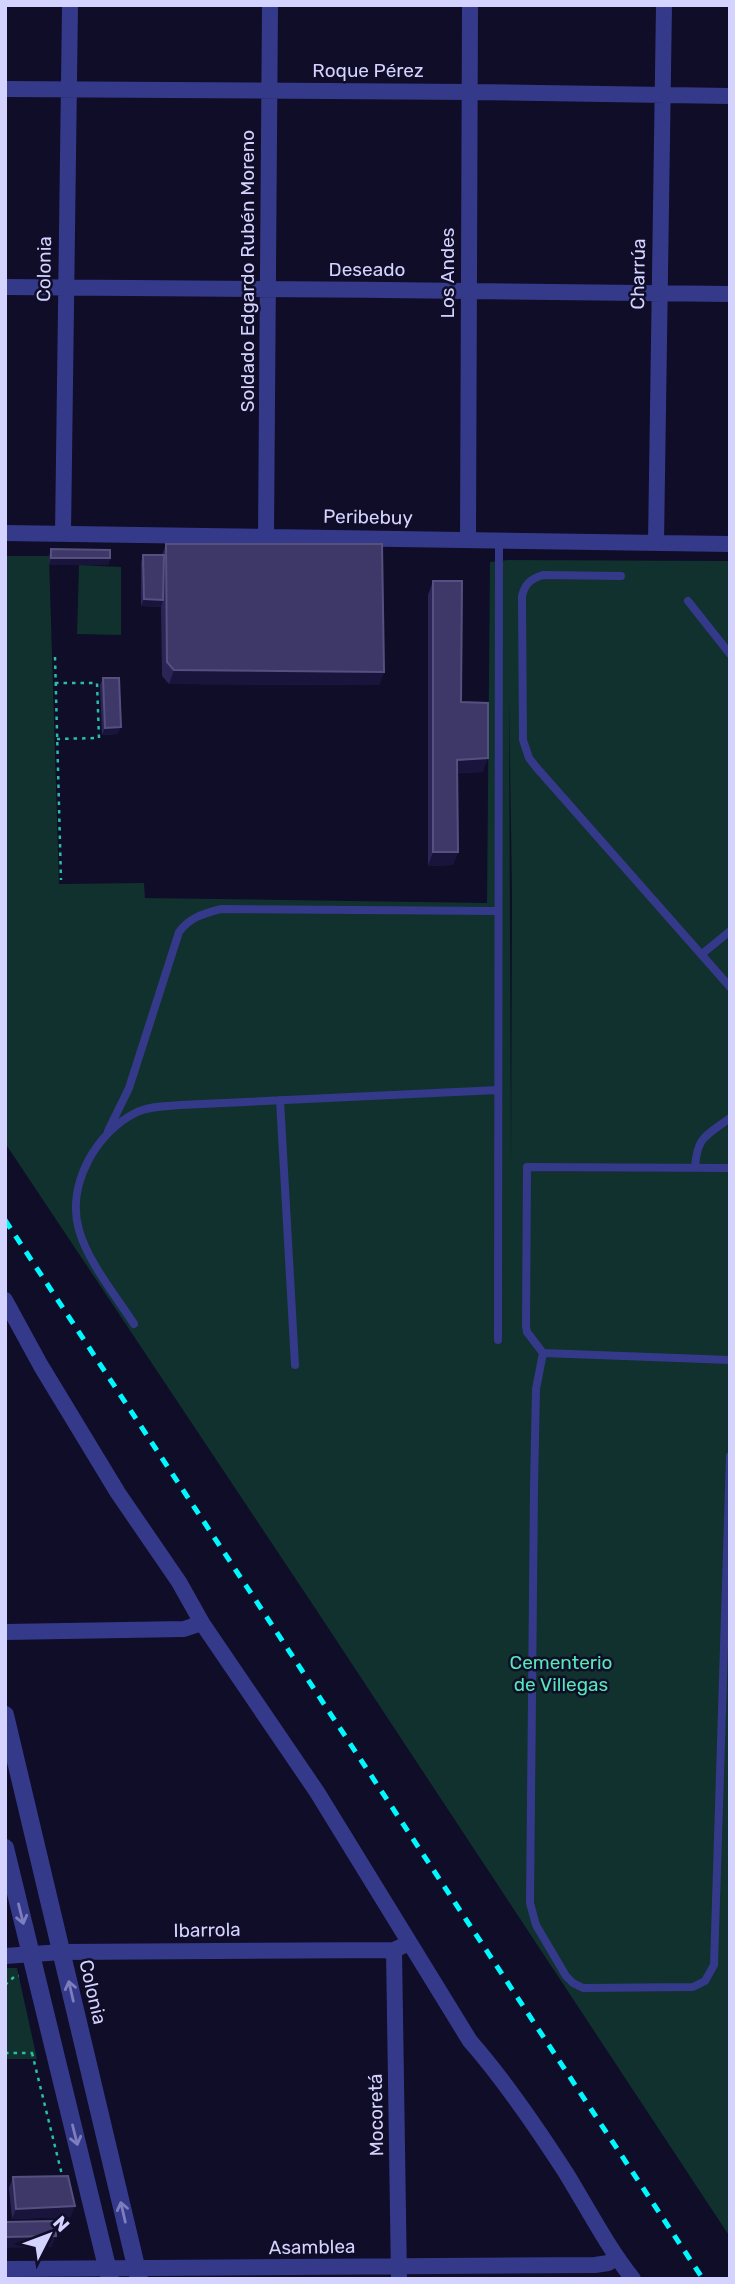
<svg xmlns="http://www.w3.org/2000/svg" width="735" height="2284" font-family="Rubik,sans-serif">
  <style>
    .green { fill: #10312d; fill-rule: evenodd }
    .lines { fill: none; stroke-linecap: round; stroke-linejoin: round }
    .path { stroke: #26c0aa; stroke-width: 2.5; stroke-dasharray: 3.5 5; stroke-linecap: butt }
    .service { stroke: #353989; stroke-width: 8 }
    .minor { stroke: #353989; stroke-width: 16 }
    .tertiary { stroke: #353989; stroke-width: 18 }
    .rail { stroke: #00f9fe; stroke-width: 5; stroke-dasharray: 10 9; stroke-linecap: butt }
    .wall { fill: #2b2556 }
    .shaded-wall { fill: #18143b }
    .building { fill: #3d3868; stroke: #555080; stroke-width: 2 }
    .oneway { stroke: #7d7ebe }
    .labels { text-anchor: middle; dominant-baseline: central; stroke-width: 5; stroke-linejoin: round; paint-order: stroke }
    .street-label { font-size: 19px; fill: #d4d3ff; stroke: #0f0d27 }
    .park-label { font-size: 19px; fill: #55e8b7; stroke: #0f0d27 }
  </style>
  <rect width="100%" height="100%" fill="#0f0d27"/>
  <path class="green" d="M5,556H49L59,884L144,883L145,898L487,903L490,562L508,560L730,561V2237L315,1608L5,1143ZM509,698L512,893L511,1167Z
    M79,565L121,567V635L77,634Z
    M5,1968H17L37,2059H5Z"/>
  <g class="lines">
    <path class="path" d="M55,657L61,880
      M55,683H97L99,738L57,739
      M5,1985L15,1976H19
      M5,2053H33
      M32,2053L63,2179"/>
    <path class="service" d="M621,576L543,575C530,579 525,584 522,596L523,740L529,758L536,767L730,987
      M688,601L730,654
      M702,954L730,931
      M280,1100L295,1365
      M108,1131L129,1088L179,932C190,917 203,914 221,909L498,911
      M695,1168C697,1136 706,1136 730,1118
      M730,1168L527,1167L526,1326L527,1332L543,1353L536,1389L534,1488L530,1903L536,1925L566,1976L573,1983L583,1988L693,1987L705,1981L714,1965L730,1456
      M134,1324C116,1296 88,1262 79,1230C66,1185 96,1132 137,1112C151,1106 166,1106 180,1105L498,1090
      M498,1340L499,540
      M543,1353L730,1360"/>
    <path class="minor" d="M5,89L470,92L730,96
      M5,287C247,289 488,290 730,294
      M5,533L730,544
      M63,534L70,5
      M266,536L270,5
      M468,540L470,5
      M656,543L664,5
      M5,1300L41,1366L118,1493L179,1582L202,1623L317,1792L470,2041C506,2082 537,2128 566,2173C588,2209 607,2246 633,2279
      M5,1632L184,1629L202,1623
      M394,1950L399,2279
      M5,1956L62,1952L394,1950L409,1943
      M5,2269L595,2265L608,2263L617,2257"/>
    <path class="tertiary" d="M5,1715L139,2279
      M5,1848L110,2279"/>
    <path class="rail" d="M5,1220L703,2279"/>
  </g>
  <path class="wall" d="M166,544L384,672L379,685L169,684L162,676L161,606V607L141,606V562L143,555H162Z
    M51,549L110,558L108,565H49V556Z
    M433,581L461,702L483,772L457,773L458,852L453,865L428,866V595Z
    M103,678L118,734L102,735L100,685Z
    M13,2177L71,2217L12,2219L9,2188Z"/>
  <path class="shaded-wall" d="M51,558H110L108,565H49Z
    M144,599L163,600L161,607L141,606Z
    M174,670L384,672L379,685L169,684Z
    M121,727L118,734L102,735L105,728Z
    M488,758L483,772L452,773L457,760Z
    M433,852H458L453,865L428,866Z
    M75,2206L71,2217L12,2219L16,2209Z
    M56,2236L52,2247L5,2248V2237Z"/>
  <path class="building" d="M166,544H382L384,672L174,670L167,662Z
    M51,549L110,550V558H51Z
    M143,555H164L163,600L144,599Z
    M433,581H462L461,702L488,703V758L457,760L458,852H433Z
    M103,678H119L121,727L105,728Z
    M68,2176L75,2206L16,2209L13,2177Z
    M55,2221L56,2236L5,2237V2222Z"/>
  <defs><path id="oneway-shaft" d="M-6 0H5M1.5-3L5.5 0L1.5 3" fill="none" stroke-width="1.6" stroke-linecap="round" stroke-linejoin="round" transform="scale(1.75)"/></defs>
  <g class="oneway">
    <use href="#oneway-shaft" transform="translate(21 1914) rotate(76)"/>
    <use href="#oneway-shaft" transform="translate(71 1991) rotate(-103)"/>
    <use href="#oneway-shaft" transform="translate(75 2135) rotate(76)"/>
    <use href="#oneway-shaft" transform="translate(123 2212) rotate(-103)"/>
  </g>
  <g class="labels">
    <g class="street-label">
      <text x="368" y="70">Roque Pérez</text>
      <text transform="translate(44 269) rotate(-89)">Colonia</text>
      <text x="367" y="269">Deseado</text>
      <text transform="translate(247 271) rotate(-90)">Soldado Edgardo Rubén Moreno</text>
      <text transform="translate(447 273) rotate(-90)">Los Andes</text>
      <text transform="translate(638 274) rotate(-89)">Charrúa</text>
      <text transform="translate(368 517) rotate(1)">Peribebuy</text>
      <text transform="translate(207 1930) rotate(-1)">Ibarrola</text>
      <text transform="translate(93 1992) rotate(77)">Colonia</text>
      <text transform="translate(376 2115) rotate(-91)">Mocoretá</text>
      <text transform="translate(312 2247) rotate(-1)">Asamblea</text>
    </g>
    <g class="park-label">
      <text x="561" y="1662">Cementerio<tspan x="561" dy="22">de Villegas</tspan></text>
    </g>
  </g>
  <rect width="735" height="2284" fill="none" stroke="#d4d3ff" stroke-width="14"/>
  <g transform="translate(49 2235) rotate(48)" stroke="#0f0d27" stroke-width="5" paint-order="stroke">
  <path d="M0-5L12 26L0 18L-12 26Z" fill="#d4d3ff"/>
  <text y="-10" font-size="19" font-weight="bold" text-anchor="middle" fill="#d4d3ff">N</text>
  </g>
</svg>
